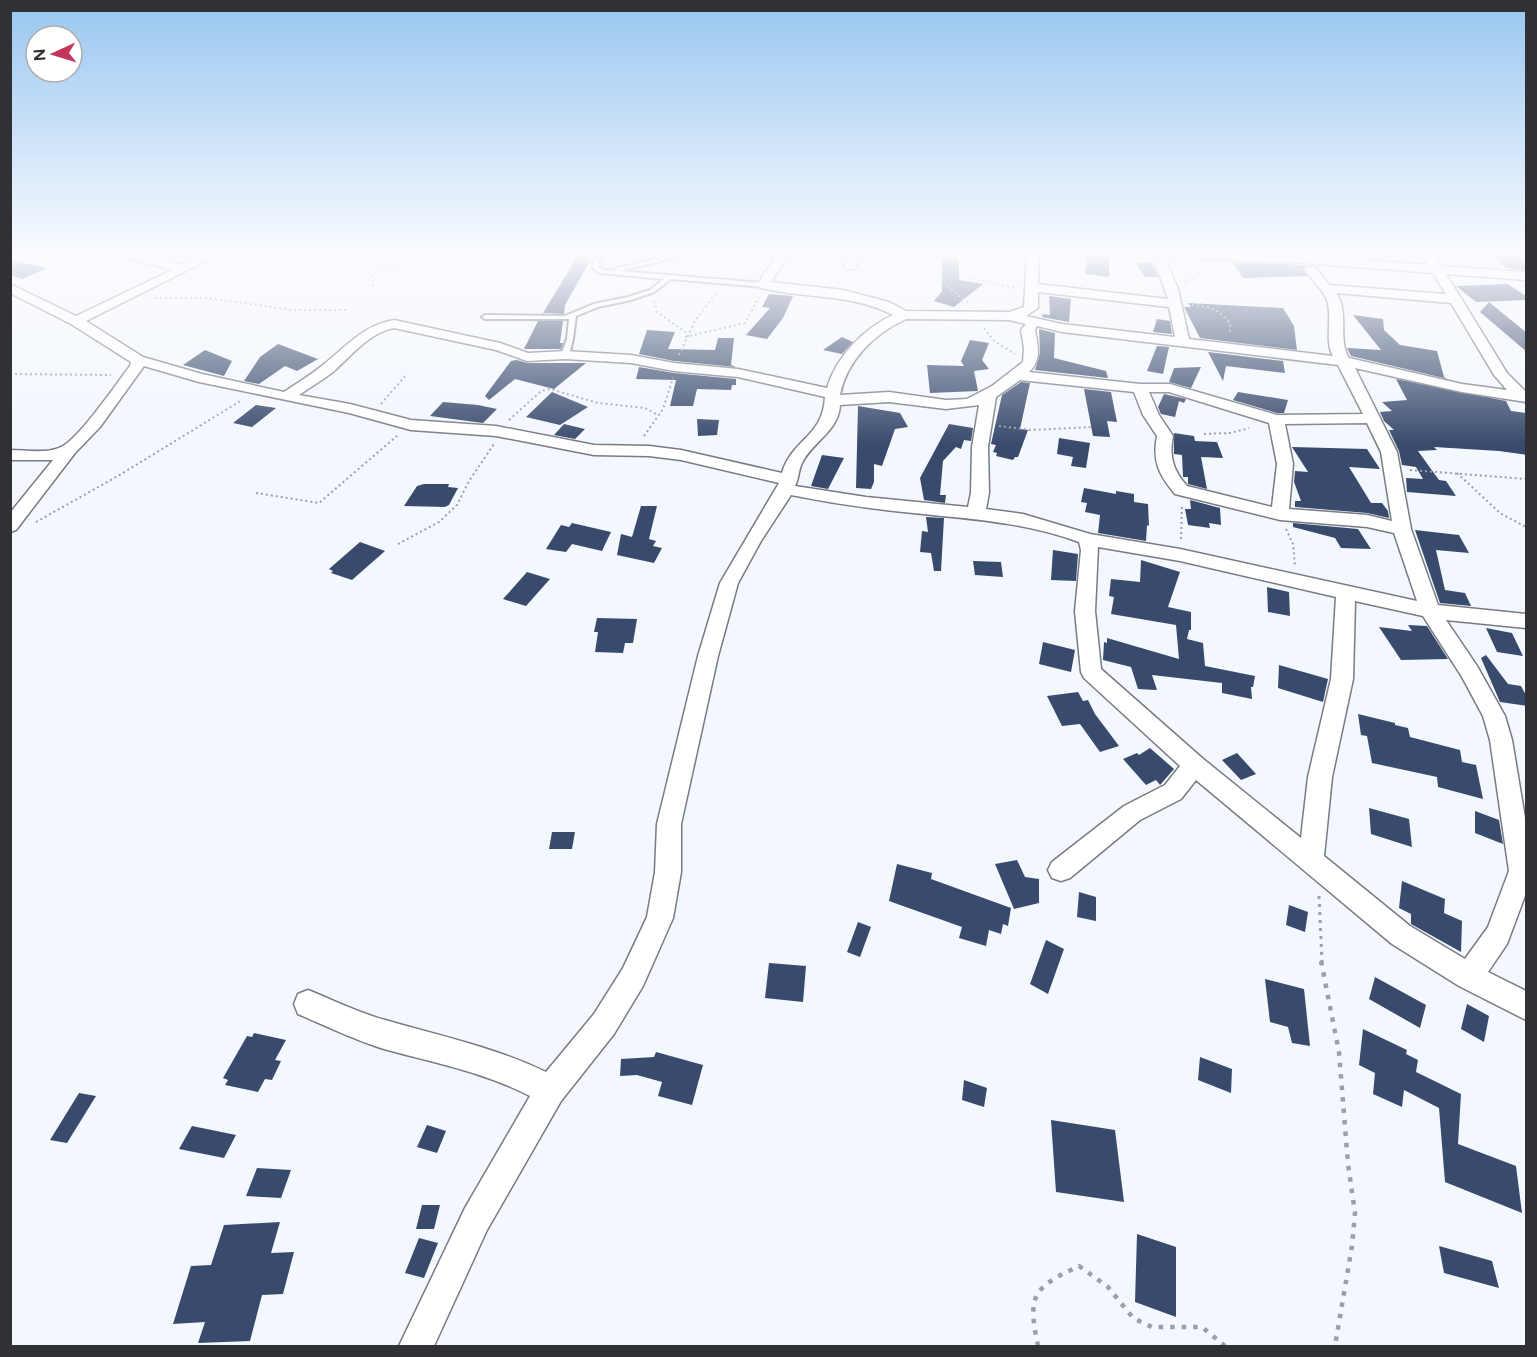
<svg xmlns="http://www.w3.org/2000/svg" width="1537" height="1357" font-family="Figtree,sans-serif">
  <style>
    .building { fill: #394b6d }
    .lines { fill: none; stroke-linecap: round; stroke-linejoin: round }
    .service-casing { stroke: #787b82; stroke-width: 4 }
    .minor-casing { stroke: #787b82; stroke-width: 3 }
    .path-far2 { stroke: #9ca0a5; stroke-width: 2; stroke-dasharray: 2 3; stroke-linecap: butt }
    .path-far1 { stroke: #9ca0a5; stroke-width: 3; stroke-dasharray: 3 5; stroke-linecap: butt }
    .path { stroke: #9ca0a5; stroke-width: 4.5; stroke-dasharray: 4.5 7; stroke-linecap: butt }
    .service { fill: #fff; fill-rule: evenodd }
    .minor { fill: #fff; fill-rule: evenodd }
  </style>
  <rect width="100%" height="100%" fill="#f3f7fe"/>
  <path class="building" d="M579,254L591,259L565,305L564,314L543,313Z
    M1087,254L1109,257V277L1085,274Z
    M1489,254H1514L1527,264V270L1506,268Z
    M942,257L959,258V280L983,284L954,307L934,301L942,291Z
    M10,260L20,262L48,268L22,279L10,275Z
    M1152,262L1158,277H1145L1135,263Z
    M1232,262L1306,265L1303,270L1307,276L1243,278Z
    M1508,284L1527,297V300L1476,302L1456,286Z
    M769,294L793,296L783,318L767,339L746,335L770,308L762,307Z
    M1049,296L1071,299L1069,322L1042,317L1043,314L1050,315Z
    M1489,302L1527,333V352L1480,312Z
    M1188,303L1283,308L1294,326L1297,350L1200,338L1185,309L1184,307H1191Z
    M1353,315L1383,319L1384,330L1400,345L1437,351L1444,377L1448,379L1351,356L1347,348L1381,350Z
    M1157,319L1170,321L1172,334L1153,332Z
    M538,321H563L560,343H563L561,349H524Z
    M1039,329L1055,333L1054,358L1106,371L1108,378L1035,370L1040,353Z
    M647,330L675,332L668,349L715,350L718,338H734L731,365L736,367L674,361L639,354Z
    M842,337L853,342L842,354L823,350Z
    M970,340L989,343L982,360L989,369L974,371L978,391L930,393L927,365L964,366L961,361Z
    M278,344L318,359L297,371L285,366L259,384L244,381L260,357Z
    M1157,346L1169,347L1163,374L1147,371Z
    M205,350L232,361L224,376L183,365Z
    M1208,352L1283,361L1285,373L1226,366L1223,381Z
    M517,360L527,363H586L554,389L515,379L489,400L485,396L511,361Z
    M639,367L674,373L736,379V385H732L731,390L697,389L693,406H670L676,380L636,379Z
    M1201,367L1191,388L1169,382L1174,368Z
    M1396,379L1506,401L1511,411L1527,413V455L1499,451L1434,447L1437,450L1418,451L1439,480L1446,481L1456,496L1407,492L1406,478L1423,479L1416,467L1402,465L1399,451L1389,430H1394L1384,421L1380,412L1392,411L1382,402L1407,400Z
    M1021,382L1030,383L1020,429L1028,430L1018,457H1015L1013,460L996,456L997,453L993,452L996,445L991,444L1002,395Z
    M1084,389L1111,392L1117,422L1107,421L1110,437L1093,436Z
    M552,392L588,407L560,425L526,417Z
    M1238,392L1288,400L1284,413H1277L1233,400Z
    M1164,394L1186,399L1184,403L1179,401L1175,417L1161,414L1158,407Z
    M443,402L478,405L497,409L483,423L430,416Z
    M256,405L276,408L252,427L233,423Z
    M858,406L900,413L908,427L895,429L882,466L874,464V482L871,489L856,488Z
    M697,419L719,420L717,435L698,436Z
    M564,424L585,429L575,439L554,435Z
    M949,424L973,428L971,441L964,440L961,449L956,447L943,461L940,495H946L945,503L924,500L920,478Z
    M1174,433L1194,436L1195,441L1217,442L1223,458L1201,457L1207,489L1188,484V477H1183L1182,455L1174,454Z
    M1059,438L1090,443L1086,468L1071,466L1073,457L1057,454Z
    M1292,447L1367,449L1380,469L1349,467L1371,503H1382L1388,511L1389,518L1367,513L1295,507V501H1301L1294,482L1295,471L1308,472Z
    M822,455L844,458L828,489L811,486Z
    M424,484H449L448,487L458,488L449,505L445,507L404,506L417,486Z
    M1084,488L1116,494V491L1134,494V502L1148,504L1149,526L1147,525L1146,541L1098,533L1100,515L1085,512L1087,503L1081,502Z
    M1190,500L1220,508L1221,525L1209,523L1210,528L1188,525L1185,509H1191Z
    M641,506H657L649,539L656,541L653,546L662,548L654,563L617,555L621,534L632,537Z
    M926,517L944,518L941,571H934L931,553L920,552L922,531L928,532Z
    M572,523L611,532L602,551L572,544L566,552L546,549L561,525L569,527Z
    M1293,523L1358,529L1371,549L1341,548L1335,538L1293,527Z
    M1415,530L1459,535L1469,553L1436,550L1445,590L1465,593L1471,606L1440,603Z
    M360,542L385,551L352,580L331,573L333,571L329,569Z
    M1053,550L1078,554L1076,581L1051,580Z
    M1141,560L1180,572L1168,607L1191,612V630H1189L1187,639L1203,643L1205,666L1255,676L1253,687H1251L1252,699L1222,693V683L1152,675L1157,690L1138,689L1131,667L1103,660L1104,642L1107,643V638L1179,659L1176,625L1111,614L1114,597L1109,596L1111,579L1140,582Z
    M973,561L1001,562L1003,577L975,575Z
    M527,572L550,579L526,606L503,599Z
    M1267,587L1289,592L1290,616L1268,612Z
    M597,618L637,619L633,643H625L623,653L595,652L598,632H594Z
    M1408,625L1427,626L1448,659L1401,660L1379,627L1412,631Z
    M1486,628L1512,633L1523,656L1497,652Z
    M1043,642L1075,650L1071,672L1039,664Z
    M1486,655L1508,684L1521,686L1527,697V706L1500,702L1481,658Z
    M1279,665L1328,679L1323,702L1278,688Z
    M1078,692L1083,701L1088,700L1095,714L1119,746L1100,752L1080,724L1062,726L1047,696Z
    M1358,714L1395,723V725L1408,728L1410,737L1460,750L1462,762L1476,765L1483,799L1438,787L1437,777L1372,763L1367,736L1361,735Z
    M1150,748L1174,769L1160,785L1156,780L1146,785L1123,759L1137,753L1139,755Z
    M1237,753L1256,774L1241,780L1222,760Z
    M1369,808L1409,819L1412,847L1371,834Z
    M1475,811L1499,820L1503,844L1475,833Z
    M552,832H575L572,849H549Z
    M1017,860L1025,877L1039,879V903L1014,909L995,864Z
    M897,864L932,873L931,879L1011,908L1008,926L1003,924L1001,934L989,930L986,946L959,938L962,927L889,901Z
    M1402,881L1445,899L1444,913L1462,921L1461,952L1411,924V914L1399,908Z
    M1079,892L1096,897V921L1077,917Z
    M1289,905L1308,912L1305,932L1286,925Z
    M858,922L871,927L860,957L847,952Z
    M1046,940L1064,949L1048,994L1030,984Z
    M769,963L806,966L803,1002L765,998Z
    M1375,977L1426,1005L1420,1028L1369,999Z
    M1265,979L1304,989L1310,1046L1292,1043L1288,1027L1270,1022Z
    M1467,1004L1489,1016L1484,1042L1461,1029Z
    M1363,1029L1407,1050L1406,1054L1418,1060L1416,1072L1461,1094L1458,1144L1516,1166L1522,1213L1445,1182L1439,1108L1404,1090L1402,1107L1373,1094L1375,1073L1359,1065Z
    M254,1033L286,1040L275,1060L281,1061L272,1080L265,1079L258,1092L225,1085L228,1080L223,1078L247,1036L252,1037Z
    M656,1052L703,1065L692,1105L658,1096L662,1082L637,1075L620,1076L621,1059L654,1057Z
    M1200,1057L1232,1069L1231,1093L1198,1080Z
    M964,1080L987,1088L984,1107L962,1100Z
    M79,1093L96,1096L67,1143L50,1140Z
    M1051,1120L1115,1130L1124,1202L1056,1192Z
    M427,1125L446,1131L437,1153L417,1147Z
    M192,1126L236,1135L224,1158L179,1149Z
    M257,1168L291,1170L281,1198L246,1196Z
    M422,1205H440L434,1229H416Z
    M280,1222L271,1253L294,1252L283,1294L262,1295L250,1341L198,1343L205,1322L173,1324L191,1266L211,1265L224,1225Z
    M1137,1234L1176,1247V1317L1135,1302Z
    M419,1238L438,1243L424,1278L405,1273Z
    M1439,1246L1492,1261L1499,1288L1444,1273Z"/>
  <g class="lines">
    <g class="service-casing">
      <path id="service" d="M598,254H604L599,262V267L604,270L615,271V269L617,268L680,254H690L619,271L765,283L768,285L765,287L671,279L654,292L631,300L598,307L576,316L573,339L569,355L565,357L561,355L567,339L569,319H485L482,317L485,315L565,316L594,304L628,297L650,290L664,279L600,273L593,268V262Z"/>
    </g>
    <g class="minor-casing">
      <path id="minor" d="M124,254H142L182,265L205,254H220L86,321L143,357L202,374L284,392C297,383 311,375 323,365C346,347 363,325 394,320L500,343L528,353L565,351L631,355L674,363L738,369L827,388C836,357 864,328 893,315C851,293 805,299 761,288L759,282L777,254H789L771,282L843,290L889,302L906,311L1009,312L1024,307L1027,254H1039L1038,284L1168,299L1156,265L1161,254H1173L1168,265L1178,289L1189,339L1333,356C1324,341 1333,317 1327,300C1324,291 1311,279 1305,270L1307,267H1315L1329,285L1446,294L1433,273L1305,263L1184,258L1178,254L1305,255L1428,265L1422,254H1434L1441,266L1526,272V280L1446,274L1507,373L1526,392V402L1462,392L1355,368L1397,452L1411,529L1438,605L1526,614V628L1446,620L1477,666L1505,716L1512,740L1526,824V893L1507,944L1488,972L1526,991V1020L1459,986L1392,944L1196,780L1181,799L1140,820L1070,878L1061,881L1052,878L1048,870L1052,862L1124,806L1165,785L1180,766L1084,678L1081,672L1075,611L1081,550L1079,542C1025,522 970,519 913,513C872,509 831,503 791,495L761,541L738,583L718,656L681,824V872L673,918L643,986L614,1034L561,1101L487,1230L434,1346H399L465,1208L530,1096C484,1072 434,1063 384,1049C355,1040 326,1026 298,1014L294,1004L298,994L308,990C333,1000 359,1013 385,1020C440,1036 494,1047 546,1072L594,1014L623,968L647,917L655,872L657,824L698,656L720,583L779,483L681,460L649,456L594,455L496,436L411,430L349,413L199,382L144,366L100,427L75,453L16,530L10,532V513L53,460H10V450C26,450 47,454 61,447C79,439 116,384 130,366L131,362L71,324L10,293V284L76,316L172,270L126,257ZM1038,292L1169,307L1175,337L1062,324L1026,316L1038,308ZM1336,293L1451,303L1494,375L1507,390L1462,384L1349,358C1337,339 1350,312 1336,293ZM906,319L1009,320L1026,324L1021,330L1024,348L1023,362L992,386L967,399L946,400L889,392L840,395C847,360 874,334 906,319ZM1037,326L1062,332L1338,365L1363,414L1277,415L1170,384H1140L1029,372C1042,360 1038,346 1035,330ZM394,328L496,350L527,361L565,359L631,363L674,371L738,377L825,397C823,437 792,439 782,473L681,450L649,446L594,445L496,426L411,420L350,404L299,395C310,387 323,380 334,371C351,356 370,332 394,328ZM1020,380L1134,392L1143,415L1157,436C1152,461 1159,475 1175,494L1280,520L1367,527L1394,533L1417,601L1180,549L1090,534L1023,514L986,509L989,493L988,447L996,397ZM1149,392H1169L1269,423L1277,464L1272,507L1187,486C1173,470 1169,457 1173,436L1159,415ZM889,402L946,409L979,405L972,447L971,493L968,507L866,497L795,486C799,479 798,471 802,463C812,442 839,431 840,405ZM1367,423L1381,452L1392,521L1367,515L1289,509L1293,464L1285,424ZM1098,547L1180,561L1336,597L1331,679L1308,777L1301,838L1202,758L1101,669L1095,611ZM1355,601L1423,616L1462,677L1483,716L1490,740L1509,871L1488,927L1465,959L1410,926L1324,856L1332,777L1353,679Z
        M853,254H865L854,269H846L844,266Z"/>
    </g>
    <path class="path-far2" d="M940,273L943,282L968,303
      M968,278L1015,288
      M1184,282L1197,277L1198,268
      M373,287L372,274L410,260L408,254
      M155,298H207L293,310H346
      M654,301L657,312L688,334
      M1192,305C1208,306 1220,310 1230,323V334
      M984,328L994,341L1015,354
      M685,337L745,323L759,297
      M679,355L695,321L717,292
      M10,374L111,375
      M381,404L406,375
      M509,420L541,391L550,389L598,403L645,408L658,415
      M999,426L1031,430L1093,427
      M1204,434L1230,433L1249,428
      M644,436L663,409L673,378
      M1410,470L1526,479
      M1457,473L1500,513L1526,527
      M256,493L319,503L398,435
      M36,522L118,476L242,400
      M1286,529L1293,544L1295,566
      M1181,539L1182,504
      M398,544L439,522L457,505L469,481L494,444"/>
    <path class="path-far1" d="M1319,896L1322,962"/>
    <path class="path" d="M1321,961L1339,1052L1348,1164L1355,1213L1352,1246L1335,1346
      M1038,1346C1027,1294 1033,1288 1079,1266L1108,1287L1133,1318L1152,1327H1202L1225,1346"/>
    <use href="#service" class="service"/>
    <use href="#minor" class="minor"/>
  </g>
  <linearGradient id="sky" x2="0" y2="1"><stop stop-color="#98c6f0"/><stop offset="0.57" stop-color="#fafbff"/><stop offset="1" stop-color="#fafbff" stop-opacity="0"/></linearGradient>
  <rect width="1537" height="444" fill="url(#sky)"/>
  <rect width="1537" height="1357" fill="none" stroke="#2f3134" stroke-width="24"/>
  <g transform="translate(54 54) rotate(266)"><circle r="28" fill="#ffffff" stroke="#acadae" stroke-width="1.5"/>
  <path d="M0-4.5L10 22L0 15L-10 22Z" fill="#c4355c"/>
  <text y="-9" font-size="16" font-weight="bold" text-anchor="middle" fill="#2f3134">N</text>
  </g>
</svg>
